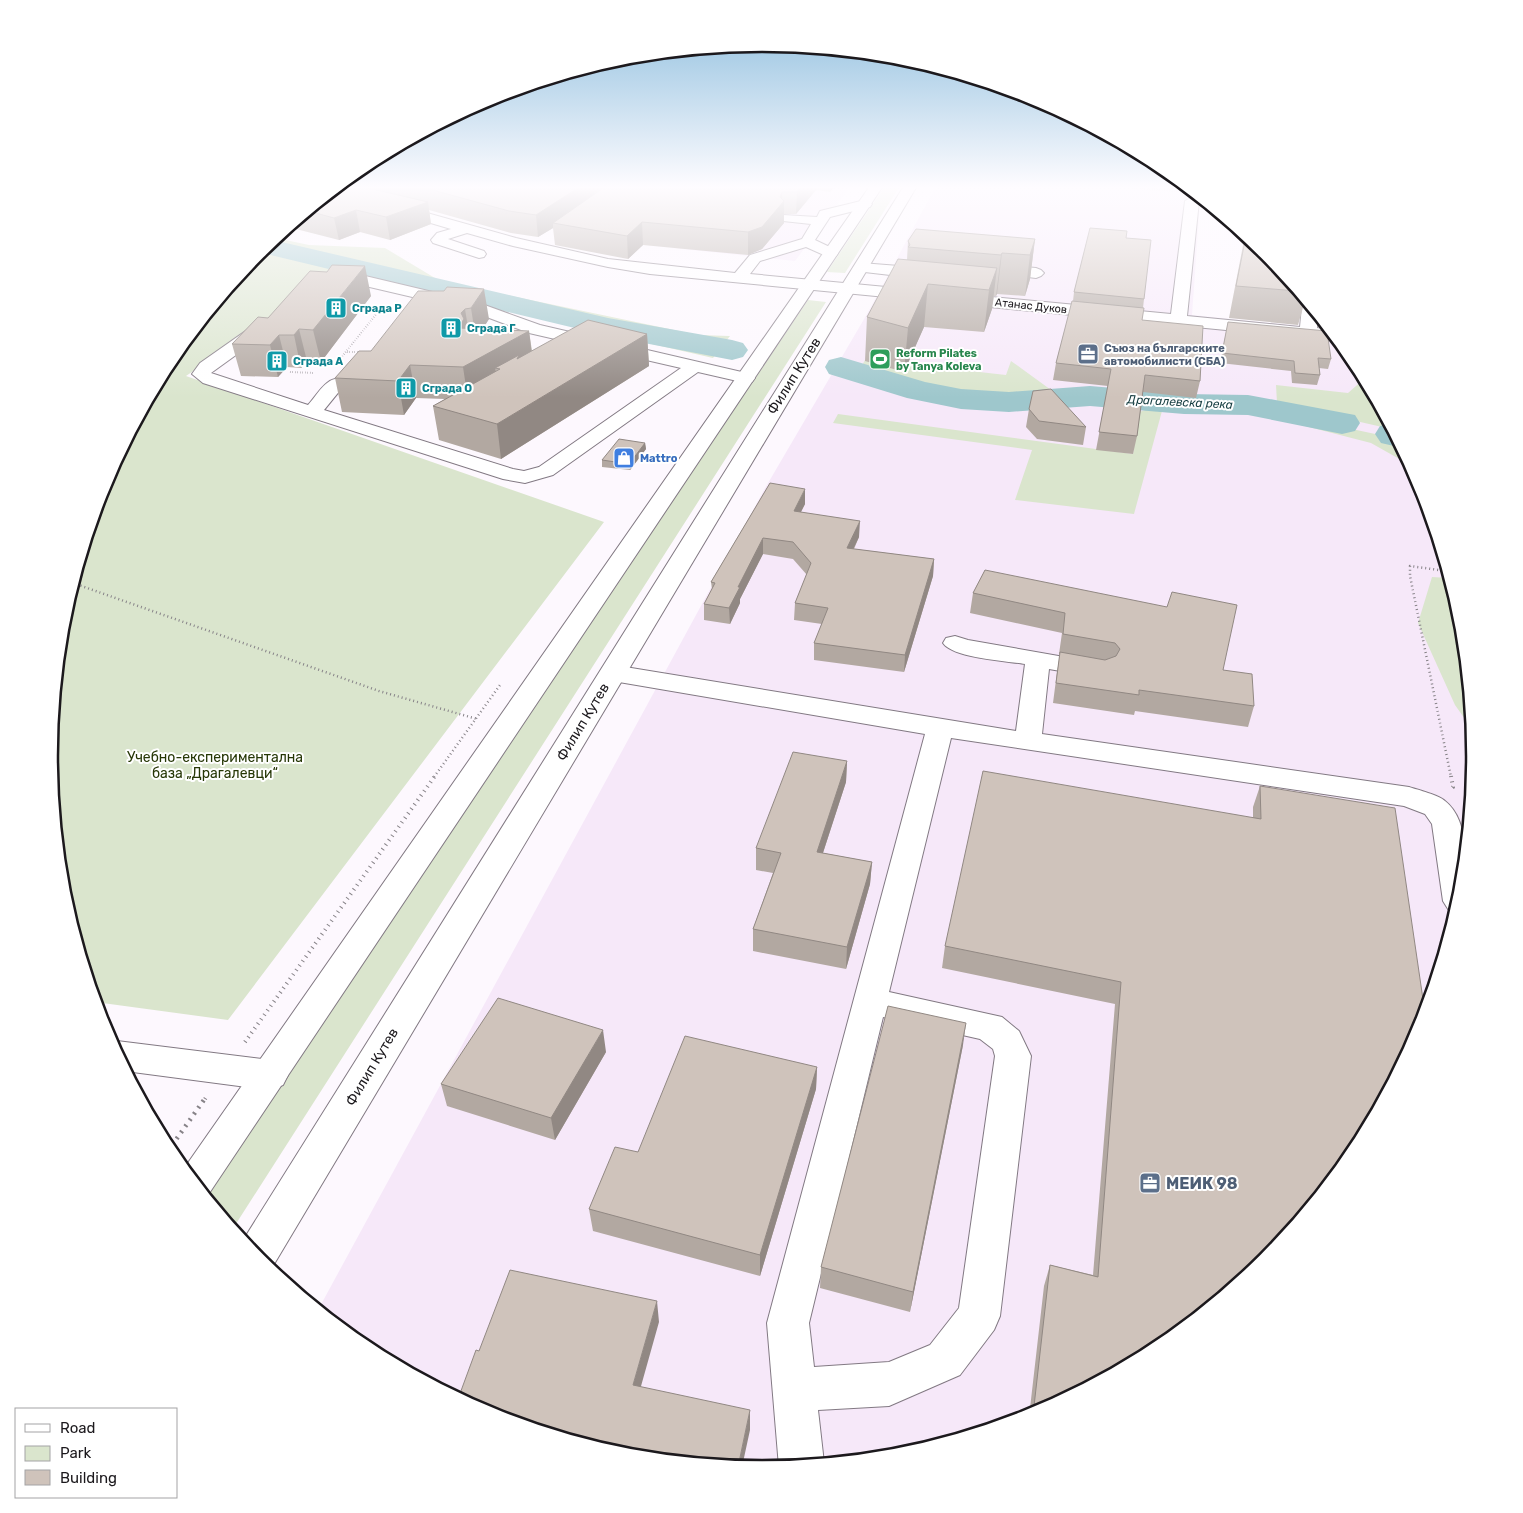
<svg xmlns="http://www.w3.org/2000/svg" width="1523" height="1513" font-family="Rubik,sans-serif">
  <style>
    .built { fill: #f6e8f9 }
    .green { fill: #dae5cd }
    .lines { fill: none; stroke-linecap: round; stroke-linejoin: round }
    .river { fill: #9ec7cc; fill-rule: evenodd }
    .minor-casing { stroke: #827983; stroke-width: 2 }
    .major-casing { stroke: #827983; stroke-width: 2 }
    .path-far3 { stroke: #878388; stroke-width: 2; stroke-dasharray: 0.5 2; stroke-linecap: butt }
    .path-far2 { stroke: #878388; stroke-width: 2.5; stroke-dasharray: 1 3; stroke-linecap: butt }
    .path-far1 { stroke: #878388; stroke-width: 4; stroke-dasharray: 1 4.5; stroke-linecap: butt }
    .path { stroke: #878388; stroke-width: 4.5; stroke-dasharray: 2 5.5; stroke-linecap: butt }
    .minor { fill: #fff; fill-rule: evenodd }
    .major { fill: #fff; fill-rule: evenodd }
    .wall { fill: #b2a8a1 }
    .shaded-wall { fill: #918883 }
    .building { fill: #cfc3bb; stroke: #918883 }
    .labels { text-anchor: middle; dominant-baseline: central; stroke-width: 4; stroke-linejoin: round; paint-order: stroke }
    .far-street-label { font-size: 11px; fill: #1c191d; stroke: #fff }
    .far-culture-label { font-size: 11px; font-weight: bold; fill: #0d838f; stroke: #fff; text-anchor: start }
    .far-service-label { font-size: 11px; font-weight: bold; fill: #4e5e75; stroke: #fff; text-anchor: start }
    .far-leisure-label { font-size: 11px; font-weight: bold; fill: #27864d; stroke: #fff; text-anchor: start }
    .far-shop-label { font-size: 11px; font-weight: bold; fill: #366cbe; stroke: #fff; text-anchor: start }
    .far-water-label { font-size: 12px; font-style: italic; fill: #153d41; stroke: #fff }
    .street-label { font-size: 14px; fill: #1c191d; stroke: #fff }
    .park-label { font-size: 14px; fill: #263706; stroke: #fff }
    .near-service-label { font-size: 16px; font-weight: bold; fill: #4e5e75; stroke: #fff; text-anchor: start }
    .rim { fill: none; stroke: #1c191d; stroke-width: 2.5 }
  </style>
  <rect width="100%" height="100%" fill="#fdf8fe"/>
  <path class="built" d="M712,186H851L795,261L673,248V245Z
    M936,186H1185L1207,205L1200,204L1192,315L1328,329L1354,361L1420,484L1461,618L1474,757L1460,896L1420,1030L1354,1153L1265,1261L1034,1415L900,1456L761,1469L622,1455L488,1415L365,1349L318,1310L764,490L867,314Z"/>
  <path class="green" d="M885,186H900L845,273L827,272Z
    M276,238L309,245L385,248L440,281L698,335L730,336L713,358L337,272L186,376L604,522L228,1020L95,1002L62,895L49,756L63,617L103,483L169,360L258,252Z
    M808,300L826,302L232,1230L204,1195Z
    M865,360L904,372L908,364L1006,375L1011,361L1058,395C1025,400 990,401 957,396C924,391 892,379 860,369Z
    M1364,379L1391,429L1277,403L1276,385L1348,393Z
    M1161,405L1255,408L1389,437L1397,441L1410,465L1371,443L1258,414L1162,411L1134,514L1015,500L1032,450L833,423L838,414L1133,454L1139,412Z
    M1432,577L1449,578L1461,618L1472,729L1455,705L1418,623Z"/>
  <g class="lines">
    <path class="river" d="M273,240L608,318L732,340L743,343L748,350L743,357L732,360L608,336L258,252Z
      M841,357L925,382L961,389L1009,392L1090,386L1184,394L1248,395L1355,415L1360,423L1355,431L1342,434L1248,415L1184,414L1090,406L1009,412L961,409L907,398L829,374L825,367L829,360Z
      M1388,424L1399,445L1394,446L1381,443L1375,434L1380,426Z"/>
    <g class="minor-casing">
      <path id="minor" d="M1192,197L1199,201L1187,316L1300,327L1302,307L1307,303L1317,316V328L1329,330L1337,339L1308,338L650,274L608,267L513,246L467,233L448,239L484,251L486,254L484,257L479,258L433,243L431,240L437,233L451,229L390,211L388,208L395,204L516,238L608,259L735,273L750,255L802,239L811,224L783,221L781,218L783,215L817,217L820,211L865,200L872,204L870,207L830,217L815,240L836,250L838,253L836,256H826L806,247L760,261L750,274L1171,314L1185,201Z
        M861,263L899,266L904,268L907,271L904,274L899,276L856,271L853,268L856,265Z
        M993,264L1036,268L1041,270L1044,273L1041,276L1036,278L988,272L985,269L988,266Z
        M342,274L361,275L479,303L540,325L746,373L752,374L755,378L752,382L746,383L698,372L553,475L525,483L503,479L203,383L192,374L200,363L257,323H269L271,327L269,331L211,373L308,405C318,394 327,375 343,379L346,383L324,410L513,469L524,471L539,467L681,368L529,333L468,310L361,285H325L322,282L325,279Z
        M955,636L968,640L1104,664L1108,669L1104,674L1095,677L1049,669L1042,734L1409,787C1418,790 1439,795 1445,801C1474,824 1465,881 1456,911L1448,909L1443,901L1432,824L1425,814L1404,806L951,738L889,992L1002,1017L1019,1031L1031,1056L1000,1316L994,1330L960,1375L889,1406L818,1410L824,1463L779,1467L767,1323L925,734L613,681L604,678L600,673L604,668L613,665L1016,731L1025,664C1006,661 953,658 943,643L946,638ZM883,1017L980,1039L993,1049L995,1056L959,1308L930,1345L889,1362L814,1367L809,1323Z
        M117,1041L270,1060L283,1065L288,1075L283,1085L270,1090L125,1071L110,1043Z"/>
    </g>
    <g class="major-casing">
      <path id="major" d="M870,186H883L206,1198L183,1170Z
        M904,186H917L270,1271L257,1260L242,1242Z"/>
    </g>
    <path class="path-far3" d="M1107,186L1177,191
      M358,312H396L399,310
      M347,352H360
      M336,364L378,312
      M290,372L315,373
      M646,461L658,462"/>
    <path class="path-far2" d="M1446,571L1410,566V576L1451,777
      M73,583L379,691L477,719
      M434,777L500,685"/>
    <path class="path-far1" d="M1451,776L1453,787L1451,789
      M245,1042L435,776
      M205,1099L207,1096"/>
    <path class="path" d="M168,1151L206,1097"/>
    <use href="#minor" class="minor"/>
    <use href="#major" class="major"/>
  </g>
  <path class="wall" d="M338,186H835L830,192L816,190L796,214H784V223L762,249L748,255L643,245L628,259L555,245L553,228L538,237L511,233L429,210L431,224L390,240L360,232L339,240L288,227Z
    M1245,235L1266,253L1306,302L1304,304L1298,325L1229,318Z
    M1126,238L1144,299L1143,308L1142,320L1200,381L1196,398L1143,392L1137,436L1133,454L1096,450L1108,386L1053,380L1056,363L1073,301L1074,292Z
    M1035,239L1030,279L1025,296L997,294L996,296H994L992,309L984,332L924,327L904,372L865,361L867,317L907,260L908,241Z
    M444,291L489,319L482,329L529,331L532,351L647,334L649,366L501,459L439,440L433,406L445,399L416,398L404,415L342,412L335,378L371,351Z
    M371,296L321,362L307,361L301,368L287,367L278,377L241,376L232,344L268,318Z
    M1319,317L1324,324L1323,327L1319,326Z
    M1228,322L1331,359L1328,369L1319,368L1320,375L1317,385L1292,383L1291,371L1220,363Z
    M1029,409L1086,427L1083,445L1037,439L1026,427Z
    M645,443L646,449L630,470L602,467V460Z
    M770,483L805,504L801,512L859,537L854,549L934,559L933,576L904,672L814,660V643L822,624L794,620L795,603L807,575L793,559L763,554L740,599V603L730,624L704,620V604L712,589L711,582Z
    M985,570L1254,706L1248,727L1135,711L1134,715L1053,703L1057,672L1060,654H1059L1062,633L970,613L973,593Z
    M847,761L846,782L823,853L872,862L870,884L846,969L753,951V929L773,873L756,870V848Z
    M1260,786L1425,1013L1034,1415L1029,1417L1044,1286L1050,1265L1093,1275L1115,1004L942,968L945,946L1253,818V807Z
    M963,1045L910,1312L820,1288L821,1267Z
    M606,1052L555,1140L447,1106L441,1084Z
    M817,1067L816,1089L760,1276L593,1231L589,1209L638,1152Z"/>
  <path class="shaded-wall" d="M581,186H615L553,223V228L538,237L536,215Z
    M802,186H816V190L796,214L797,192Z
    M831,186H835L830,192Z
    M782,192V204L784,201V223L762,249L748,255V232L780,197Z
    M428,202L431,224L390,240L386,217Z
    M356,210L360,232L339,240L334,218Z
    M642,222L643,245L628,259L627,236Z
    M1035,239L1030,279L1025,296L1030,255Z
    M1002,253L997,294L996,296L1001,255Z
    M365,266L371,296L321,362L313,330Z
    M997,268L992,309L984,332L989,290Z
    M928,284L924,327L904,372L908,328Z
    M484,289L489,319L476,340L471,308Z
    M465,309L470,340L458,328L461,313Z
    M299,329L307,361L301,368L294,335Z
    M529,331L533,363L500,369L495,368L498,384L468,400L463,367Z
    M647,334L649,366L501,459L497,424Z
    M279,335L287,367L278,377L270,345Z
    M410,365L416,398L404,415L398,381Z
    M645,443L646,449L630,470L629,464Z
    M805,489V504L793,527L794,511Z
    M860,521L859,537L846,564L847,548Z
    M763,538V554L740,599V603L730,624L729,608L738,587Z
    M934,559L933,576L904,672L905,655Z
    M847,761L846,782L816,874L817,852Z
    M872,862L870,884L846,969L847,947Z
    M966,1023L963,1045L910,1312L913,1292Z
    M603,1030L606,1052L555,1140L551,1118Z
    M817,1067L816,1089L760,1276V1255Z
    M657,1301L659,1322L636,1404L633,1385Z
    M750,1410V1430L742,1467H738Z"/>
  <path class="building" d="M338,186H360L428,202L386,217L356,210L334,218L308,211Z
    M418,186H581L536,215L509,211Z
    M606,186H802L797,192H782L780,197L784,201L762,227L748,232L642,222L627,236L553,223Z
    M1090,228L1127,231L1126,238L1151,240L1144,299L1074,292Z
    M916,229L1035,239L1030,255L1002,253L1001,255L908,247L910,245L908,241Z
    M1246,236L1266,253L1297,291L1236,286Z
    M898,259L997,268L989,290L928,284L908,328L867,317Z
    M332,265L365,266L313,330L299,329L294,335H279L270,345L232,344L258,317L268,318L310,271L327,272Z
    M447,287L484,289L471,308L465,309L461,313L464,319L458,328L529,331L463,367L410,365L398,381L335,378L359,351H371L418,291H444Z
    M1072,301L1144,308L1142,320L1203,326L1200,381L1145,375L1137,436L1099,432L1111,369L1056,363Z
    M588,320L647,334L497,424L433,406L500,369L495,368L519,355L517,359Z
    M1228,322L1327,331L1331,359L1318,358L1320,375L1295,373L1294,361L1222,353Z
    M1051,389L1086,427L1039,421L1029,409L1033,391Z
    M619,439L645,443L629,464L602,460Z
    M770,483L805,489L794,511L860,521L847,548L934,559L905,655L814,643L828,608L795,603L811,563L793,542L763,538L738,587H740L729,608L704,604L715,583L711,582Z
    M985,570L1167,607L1172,592L1237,605L1223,670L1252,674L1254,706L1139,690V695L1056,683L1060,652L1105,660L1116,656L1120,649L1115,643L1063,634L1065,613L973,593Z
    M793,752L847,761L817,852L872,862L847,947L753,929L781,853L756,848Z
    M983,771L1261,819L1260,786L1395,808L1425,1013L1420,1030L1354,1153L1265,1261L1157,1349L1033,1415L1050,1265L1098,1277L1121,982L945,946Z
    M498,998L603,1030L551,1118L441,1084Z
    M888,1006L966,1023L913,1292L821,1267Z
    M685,1036L817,1067L760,1255L589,1209L615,1147L638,1152Z
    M510,1270L657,1301L633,1385L750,1410L738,1467L622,1456L488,1415L458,1399L476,1350L479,1351Z"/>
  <linearGradient id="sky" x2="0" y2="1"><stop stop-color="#8abcdd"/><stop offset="0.47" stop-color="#fefcff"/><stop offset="1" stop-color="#fefcff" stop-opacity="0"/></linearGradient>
  <rect width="1523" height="398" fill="url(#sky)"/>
  <defs>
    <g id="building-square" transform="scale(1.125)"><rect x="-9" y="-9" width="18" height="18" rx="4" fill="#0f9aa8" stroke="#fff"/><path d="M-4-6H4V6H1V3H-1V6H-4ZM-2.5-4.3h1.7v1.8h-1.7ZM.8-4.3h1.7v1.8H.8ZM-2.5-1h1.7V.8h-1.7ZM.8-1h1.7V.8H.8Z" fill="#fff"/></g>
    <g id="office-square" transform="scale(1.125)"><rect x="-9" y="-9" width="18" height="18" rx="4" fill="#5c6f8a" stroke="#fff"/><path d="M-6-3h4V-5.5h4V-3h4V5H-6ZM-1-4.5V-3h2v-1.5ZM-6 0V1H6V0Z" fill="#fff"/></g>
    <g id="stadium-square" transform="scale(1.125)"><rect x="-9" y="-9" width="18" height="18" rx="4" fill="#2e9e5b" stroke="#fff"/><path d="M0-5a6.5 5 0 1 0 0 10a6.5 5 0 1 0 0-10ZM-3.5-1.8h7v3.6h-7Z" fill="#fff"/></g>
    <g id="shop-square" transform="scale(1.125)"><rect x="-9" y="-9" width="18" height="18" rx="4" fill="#3f7fe0" stroke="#fff"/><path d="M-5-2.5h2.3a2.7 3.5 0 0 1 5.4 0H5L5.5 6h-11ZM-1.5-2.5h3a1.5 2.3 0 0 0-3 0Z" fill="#fff"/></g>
  </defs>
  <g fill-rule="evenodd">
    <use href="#building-square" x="336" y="308"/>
    <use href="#building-square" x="451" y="328"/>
    <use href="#office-square" x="1088" y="354"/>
    <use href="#stadium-square" x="880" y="359"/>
    <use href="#building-square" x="277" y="361"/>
    <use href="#building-square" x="406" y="388"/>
    <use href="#shop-square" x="624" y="458"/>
    <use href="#office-square" x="1150" y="1183"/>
  </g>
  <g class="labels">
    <g class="far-street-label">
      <text transform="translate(1031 306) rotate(6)">Атанас Дуков</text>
    </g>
    <g class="far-culture-label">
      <text x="352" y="308">Сграда Р</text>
      <text x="467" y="328">Сграда Г</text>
      <text x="293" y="361">Сграда А</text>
      <text x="422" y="388">Сграда О</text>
    </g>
    <g class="far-service-label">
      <text x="1104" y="348">Съюз на българските<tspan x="1104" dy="13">автомобилисти (СБА)</tspan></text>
    </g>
    <g class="far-leisure-label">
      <text x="896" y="353">Reform Pilates<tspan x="896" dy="13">by Tanya Koleva</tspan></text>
    </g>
    <g class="far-shop-label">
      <text x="640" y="458">Mattro</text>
    </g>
    <g class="far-water-label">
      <text transform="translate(1180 402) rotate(3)">Драгалевска река</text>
    </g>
    <g class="street-label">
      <text transform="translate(794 376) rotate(-58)">Филип Кутев</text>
      <text transform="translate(583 722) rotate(-59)">Филип Кутев</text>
      <text transform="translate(372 1067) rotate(-59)">Филип Кутев</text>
    </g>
    <g class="park-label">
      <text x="215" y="757">Учебно-експериментална<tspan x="215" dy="16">база „Драгалевци“</tspan></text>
    </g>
    <g class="near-service-label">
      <text x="1166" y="1183">МЕИК 98</text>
    </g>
  </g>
  <path d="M0 0H1523V1513H0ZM58 756a704 704 0 1 1 1408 0a704 704 0 1 1-1408 0Z" fill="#fff" fill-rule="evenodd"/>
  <path class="rim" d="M58 756a704 704 0 1 1 1408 0a704 704 0 1 1-1408 0Z"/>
  <rect x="15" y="1408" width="162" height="90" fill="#ffffff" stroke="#a4a3a5"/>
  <rect x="25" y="1424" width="25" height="8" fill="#ffffff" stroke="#a4a3a5"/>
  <text x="60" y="1433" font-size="15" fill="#1c191d">Road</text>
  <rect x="25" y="1446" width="25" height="15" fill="#dae5cd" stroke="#a4a3a5"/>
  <text x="60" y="1458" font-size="15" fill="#1c191d">Park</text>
  <rect x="25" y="1470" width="25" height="15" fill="#cfc3bb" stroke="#a4a3a5"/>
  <text x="60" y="1483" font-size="15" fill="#1c191d">Building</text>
</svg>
